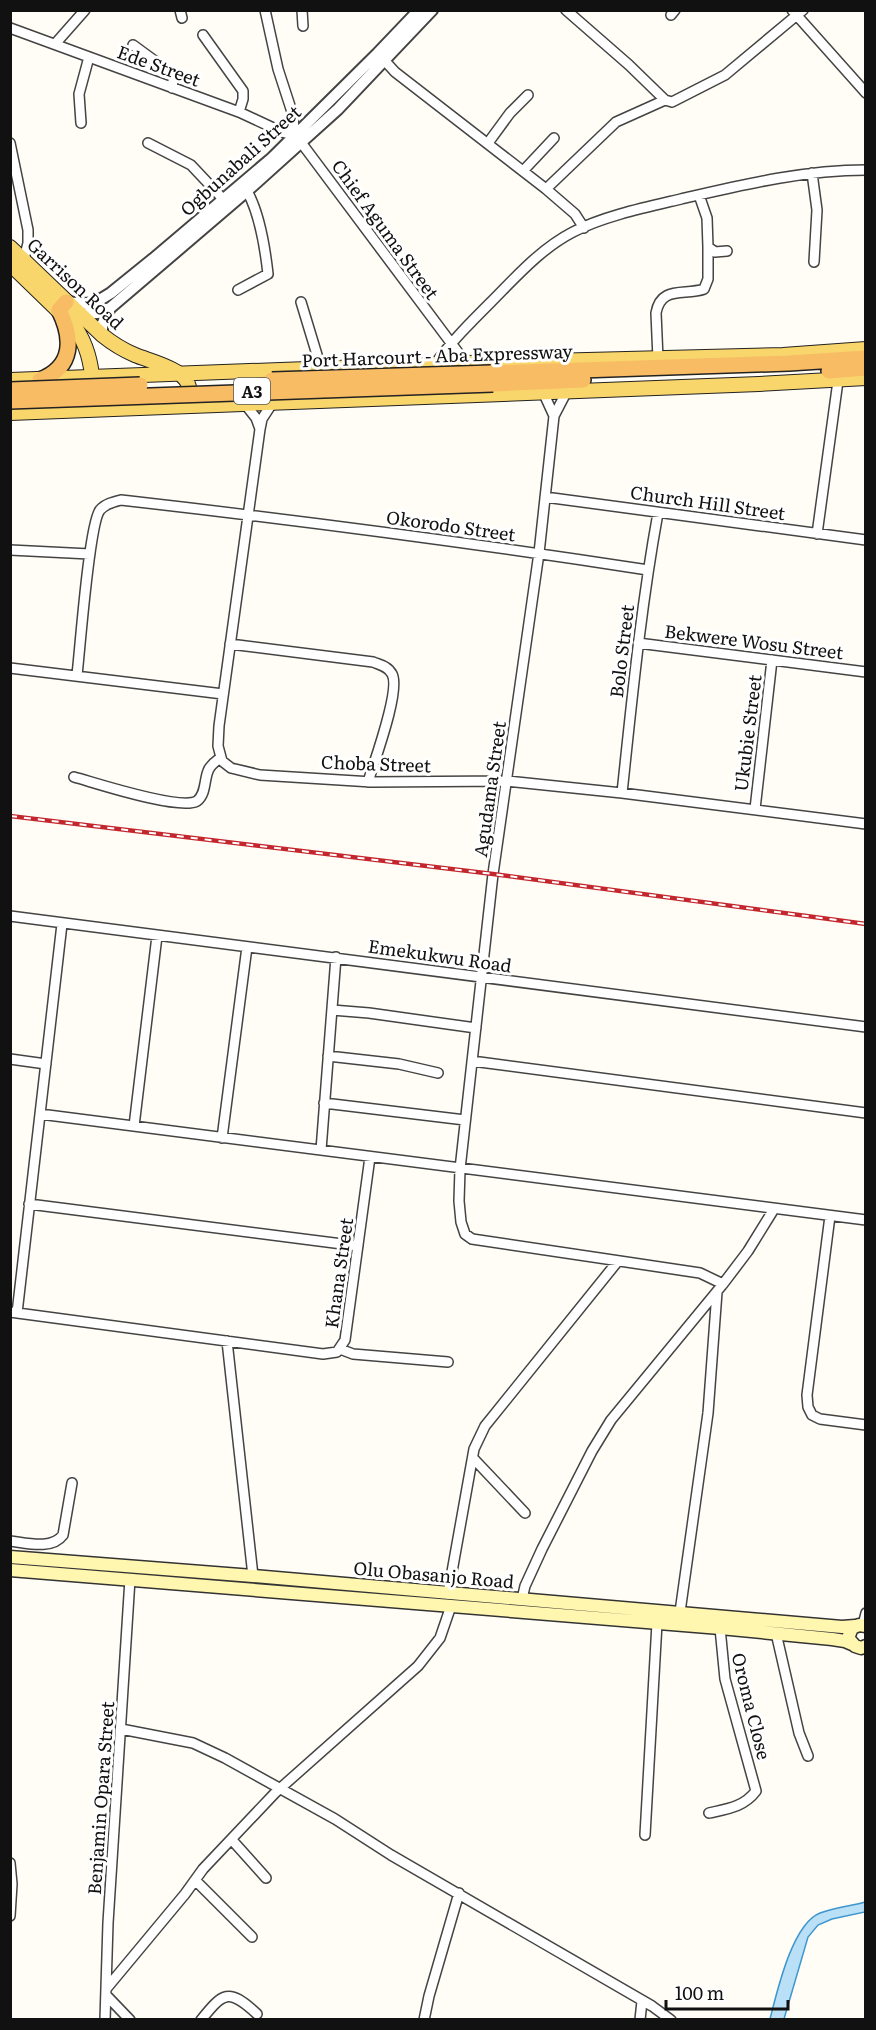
<svg xmlns="http://www.w3.org/2000/svg" width="876" height="2030" font-family="Literata,serif">
  <style>
    .water { fill: #b9e0f7; stroke: #3f96cf; stroke-width: 1.5 }
    .lines { fill: none; stroke-linecap: round; stroke-linejoin: round }
    .minor-casing { stroke: #444; stroke-width: 12 }
    .tertiary-casing { stroke: #444; stroke-width: 14 }
    .secondary-casing { stroke: #333; stroke-width: 15 }
    .primary-casing { stroke: #222; stroke-width: 16 }
    .trunk-casing { stroke: #222; stroke-width: 18 }
    .minor { stroke: #fff; stroke-width: 9 }
    .tertiary { stroke: #fff; stroke-width: 10 }
    .secondary { stroke: #fff6b0; stroke-width: 12 }
    .primary { stroke: #f9d66b; stroke-width: 14 }
    .trunk { stroke: #f7bc64; stroke-width: 15 }
    .rail-casing { stroke: #c4262e; stroke-width: 4.5 }
    .rail { stroke: #fff; stroke-width: 2; stroke-dasharray: 7; stroke-linecap: butt }
    .trunk-bridge-casing { stroke: #222; stroke-width: 18; stroke-linecap: butt }
    .trunk-bridge { stroke: #f7bc64; stroke-width: 15 }
    .labels { text-anchor: middle; dominant-baseline: central; stroke-width: 6; stroke-linejoin: round; paint-order: stroke }
    .shield { fill: #fff; stroke: #585858; stroke-width: 1.5 }
    .shield-label { font-size: 16px; font-weight: bold; fill: #111 }
    .street-label { font-size: 18px; fill: #111; stroke: #fff }
  </style>
  <rect width="100%" height="100%" fill="#fffdf5"/>
  <path class="water" d="M865,1902V1912L832,1919L818,1925L808,1937L784,2019H770C777,1992 792,1924 820,1913C834,1908 851,1906 865,1902Z"/>
  <g class="lines">
    <g class="minor-casing">
      <path id="minor" d="M180,10L182,18
        M265,10L278,69L292,112L295,135
        M302,10L303,26
        M566,10L629,65L665,100L672,102L725,75L803,10
        M792,10L866,93
        M671,15L675,10
        M10,28L239,112L282,132L295,135
        M203,35L243,91V99L239,112
        M55,44L85,10
        M133,45L174,75L172,88
        M385,61L395,72L546,189L575,214L584,228
        M81,123L79,94L89,57
        M297,137L466,363
        M10,143L28,230V243L24,259
        M148,143L191,165L223,199
        M488,143L510,113L528,95
        M523,171L554,138
        M812,173L817,210L814,262
        M546,189L616,122L665,100
        M699,195L707,218L708,247L715,252L727,251
        M238,290L268,274C265,247 260,214 247,191
        M301,302L321,368
        M658,359L656,313C661,285 685,296 704,289L708,279V247
        M435,364C451,342 470,323 490,303C515,278 540,249 573,232C604,216 647,207 681,199C742,185 803,170 866,170
        M567,391L554,416L539,553L493,874L460,1169L459,1201L461,1222L465,1234L472,1239L700,1273L723,1284
        M543,392L554,416
        M273,402L262,419L260,429L219,726L218,746L222,761L231,768L260,775L372,782L507,781L622,793L866,824
        M245,404L256,418L260,429
        M545,497L866,540
        M817,534L838,381
        M10,550L90,554
        M638,643L866,672
        M230,644L373,662C380,665 388,666 392,674C401,690 374,762 368,782
        M10,668L223,694
        M77,675C80,650 89,524 100,510C105,504 113,502 121,500C297,520 473,543 648,570
        M74,777C96,783 180,811 197,801C206,794 204,781 208,771C210,765 216,761 220,758
        M622,793C632,699 641,606 658,513
        M755,809L772,660
        M10,916L866,1027
        M332,1010L369,1013L476,1028
        M328,1056L399,1064L438,1073
        M10,1059L46,1064
        M472,1061L866,1113
        M324,1103L465,1120
        M40,1114L866,1220
        M134,1126L157,936
        M222,1138L247,947
        M321,1150L336,957
        M29,1204L358,1246
        M830,1216L807,1395L808,1407L812,1415L820,1419L866,1425
        M10,1312L323,1354L337,1352L345,1340L370,1157
        M17,1313L62,924
        M227,1341L253,1576
        M340,1349L353,1354L448,1362
        M473,1458L525,1513
        M10,1541C27,1543 52,1550 63,1535L72,1483
        M448,1594L474,1449L485,1426L618,1261
        M522,1599L525,1586L542,1549L592,1451L611,1420L723,1284L748,1251L774,1209
        M680,1612L708,1413L717,1292
        M863,1625L866,1613
        M776,1633L799,1733L808,1756
        M121,1729L193,1743L225,1758L335,1819L391,1855L652,2006L671,2020
        M709,1813C727,1809 744,1807 756,1791L725,1679L720,1628
        M645,1835L657,1623
        M232,1840L266,1878
        M10,1863L12,1884L10,1916
        M195,1880L252,1937
        M106,1989L185,1894L203,1869L275,1793L418,1666L440,1638L451,1606
        M106,1995L130,2020
        M105,2020L108,1923L130,1579
        M201,2020C223,1993 228,1987 257,2014
        M424,2020L429,1996L459,1893
        M640,2020L642,2001"/>
    </g>
    <g class="tertiary-casing">
      <path id="tertiary" d="M66,302L87,304L98,301L111,293L153,259L272,158L377,54L419,10
        M76,315L97,313L110,308
        M102,335V325L110,308L247,191L338,109L432,10"/>
    </g>
    <g class="secondary-casing">
      <path id="secondary" d="M10,1557L253,1576L842,1627L855,1626
        M10,1570L720,1628L832,1639L845,1641L852,1644
        M866,1626L859,1625L852,1628L848,1638L855,1646L861,1648L866,1646"/>
    </g>
    <g class="primary-casing">
      <path id="primary" d="M10,247L102,335C112,343 123,350 135,355C154,363 204,372 185,403
        M10,264L75,327C87,345 91,362 93,384
        M10,380L466,363L783,355L866,349
        M10,413L759,384L866,378"/>
    </g>
    <g class="trunk-casing">
      <path id="trunk" d="M829,371L866,368
        M491,373L789,363L866,358
        M40,380C74,367 73,338 59,310L66,302
        M493,384L583,380"/>
    </g>
    <use href="#minor" class="minor"/>
    <use href="#tertiary" class="tertiary"/>
    <use href="#secondary" class="secondary"/>
    <use href="#primary" class="primary"/>
    <use href="#trunk" class="trunk"/>
    <g class="rail-casing">
      <path id="rail" d="M10,816L493,874L866,924"/>
    </g>
    <use href="#rail" class="rail"/>
    <g class="trunk-bridge-casing">
      <path id="trunk-bridge" d="M272,380L491,373
        M10,390L140,385
        M10,401L493,384"/>
    </g>
    <use href="#trunk-bridge" class="trunk-bridge"/>
  </g>
  <g class="labels">
    <rect class="shield" x="234" y="378" width="36" height="26" rx="4.5"/>
    <g class="shield-label">
      <text x="252" y="391">A3</text>
    </g>
    <g class="street-label">
      <text transform="translate(159 65) rotate(20)">Ede Street</text>
      <text transform="translate(240 160) rotate(-42)">Ogbunabali Street</text>
      <text transform="translate(386 229) rotate(54)">Chief Aguma Street</text>
      <text transform="translate(76 283) rotate(43)">Garrison Road</text>
      <text transform="translate(437 355) rotate(-2)">Port Harcourt - Aba Expressway</text>
      <text transform="translate(708 502) rotate(8)">Church Hill Street</text>
      <text transform="translate(451 525) rotate(8)">Okorodo Street</text>
      <text transform="translate(754 641) rotate(7)">Bekwere Wosu Street</text>
      <text transform="translate(621 651) rotate(-83)">Bolo Street</text>
      <text transform="translate(747 733) rotate(-83)">Ukubie Street</text>
      <text transform="translate(376 763) rotate(2)">Choba Street</text>
      <text transform="translate(489 789) rotate(-82)">Agudama Street</text>
      <text transform="translate(440 955) rotate(8)">Emekukwu Road</text>
      <text transform="translate(338 1273) rotate(-82)">Khana Street</text>
      <text transform="translate(434 1574) rotate(5)">Olu Obasanjo Road</text>
      <text transform="translate(752 1706) rotate(76)">Oroma Close</text>
      <text transform="translate(100 1798) rotate(-86)">Benjamin Opara Street</text>
    </g>
  </g>
  <rect width="876" height="2030" fill="none" stroke="#111111" stroke-width="24"/>
  <path d="M666 2000v9h122v-9" fill="none" stroke="#111111" stroke-width="3"/>
  <text x="675" y="2000" font-size="18" fill="#111111" stroke="#ffffff" stroke-width="4.5" paint-order="stroke">100 m</text>
</svg>
